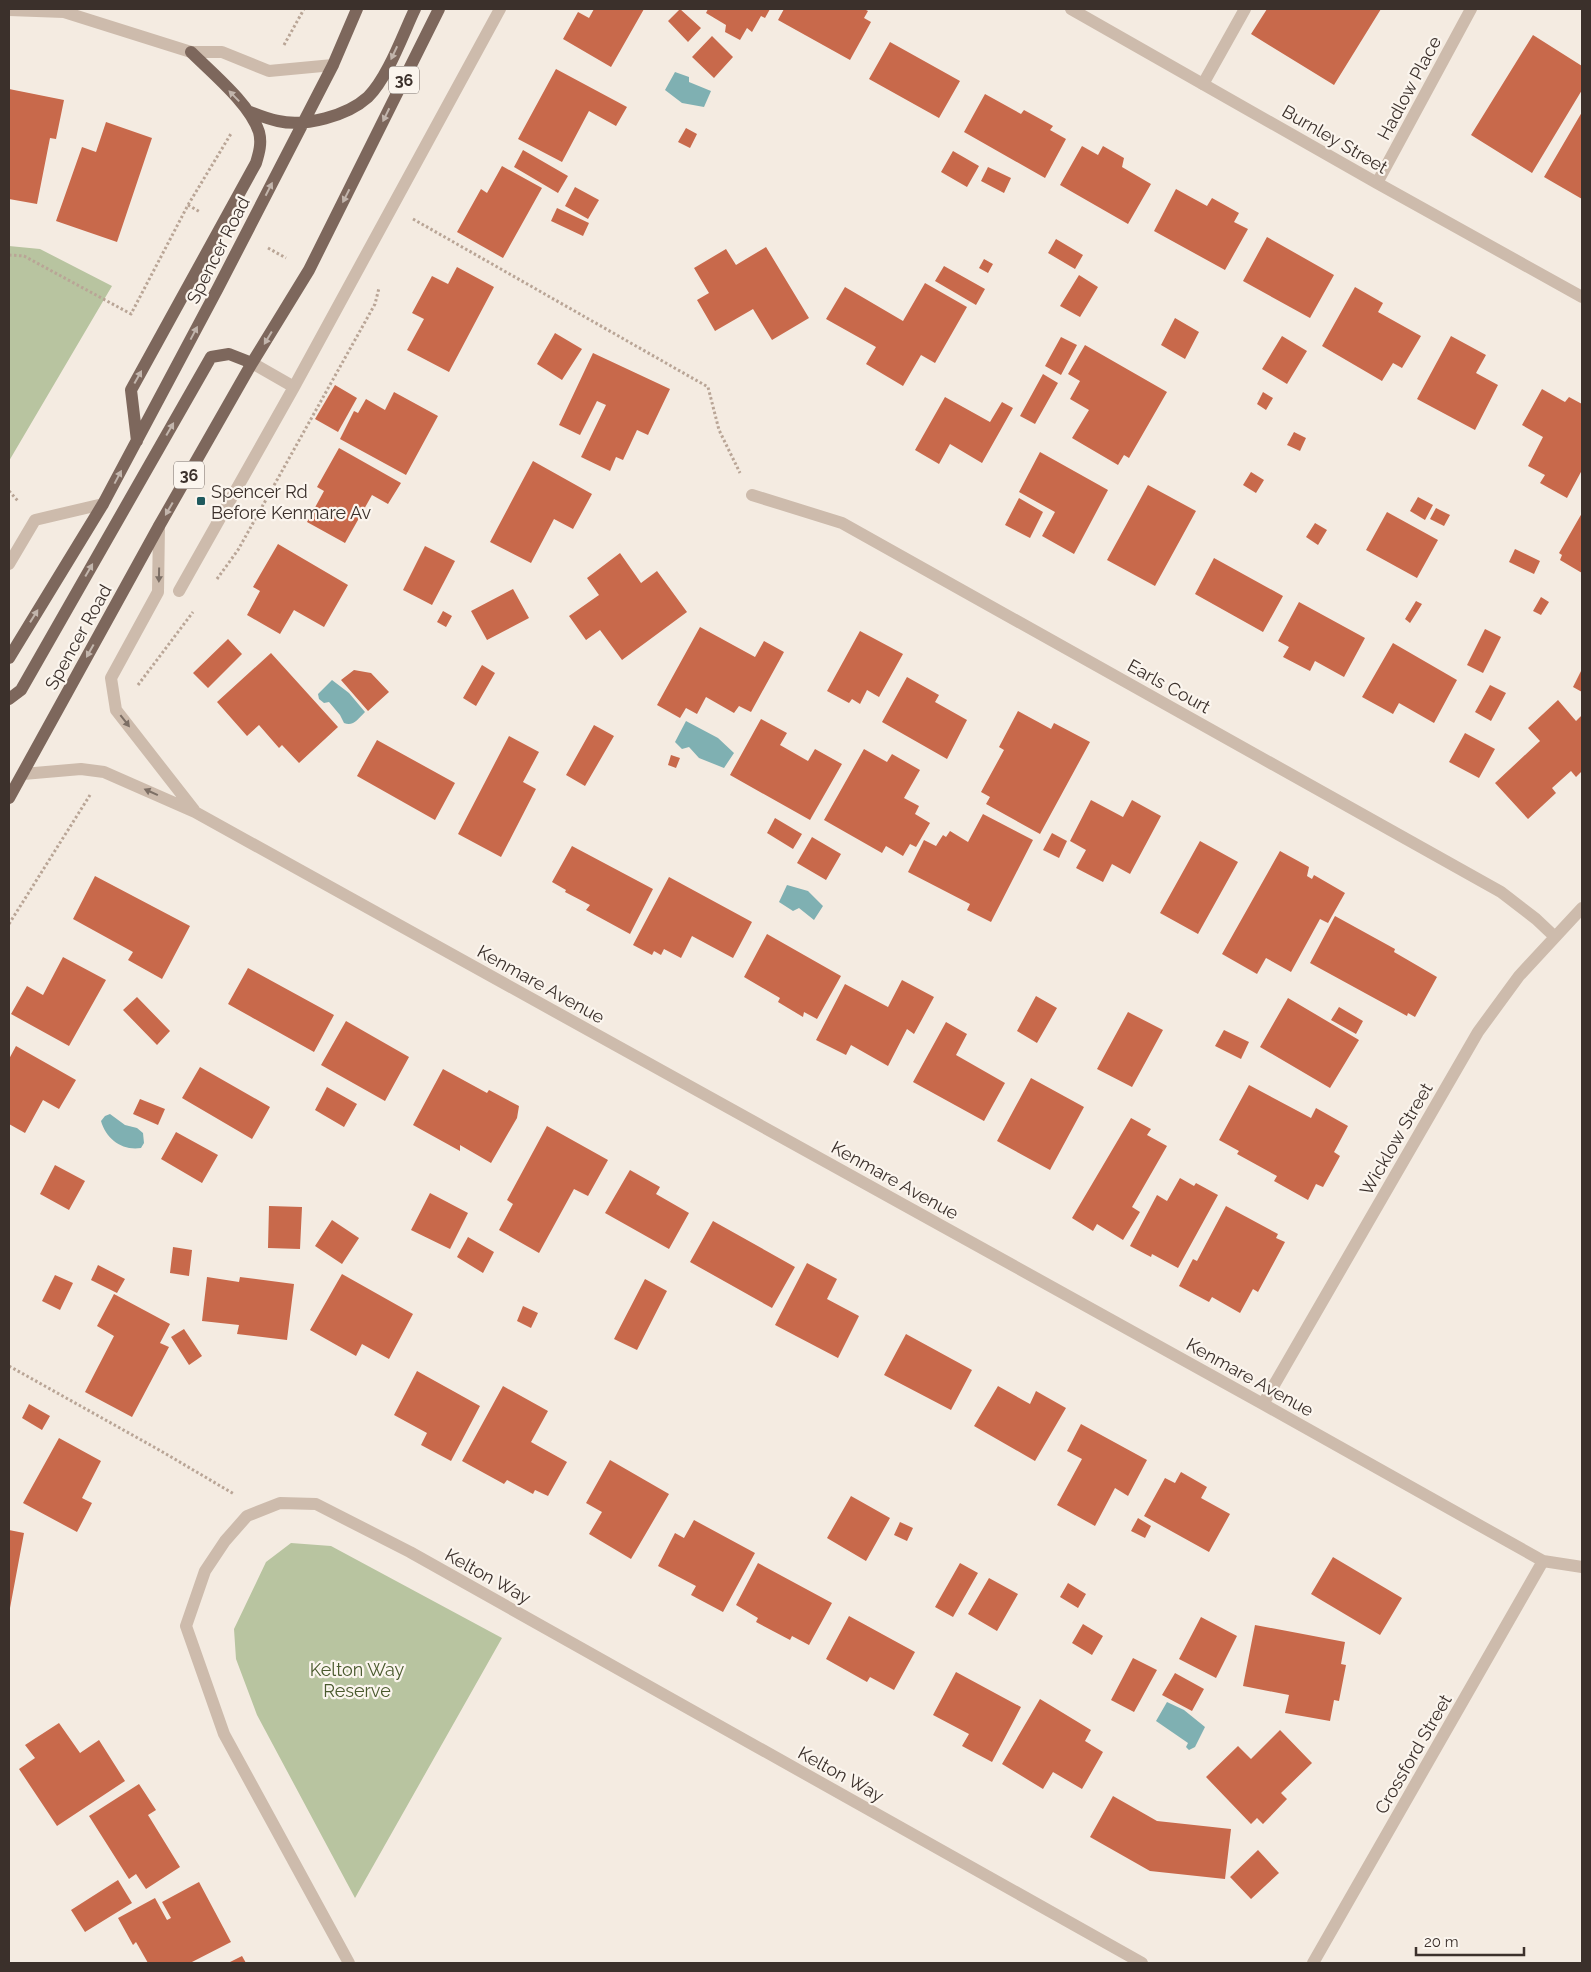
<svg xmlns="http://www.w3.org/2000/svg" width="1591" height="1972" font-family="Raleway,sans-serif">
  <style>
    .green { fill: #b8c4a0 }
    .water { fill: #7fb0b2 }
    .building { fill: #c8694b }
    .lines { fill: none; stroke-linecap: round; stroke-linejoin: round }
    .path { stroke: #b9a596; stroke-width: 3; stroke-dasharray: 2.5 2.5; stroke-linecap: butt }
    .lane { stroke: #cdbbac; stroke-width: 12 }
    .street { stroke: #cdbbac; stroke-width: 12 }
    .primary { stroke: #7d675c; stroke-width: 12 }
    .oneway { fill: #c2b5ac }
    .oneway2 { fill: #7d6f65 }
    .poi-dot { fill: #1f5a5e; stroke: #fbf5ee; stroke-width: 2 }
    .labels { text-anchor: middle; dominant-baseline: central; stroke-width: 4.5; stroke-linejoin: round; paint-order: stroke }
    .shield { fill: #fbf5ee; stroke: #756b66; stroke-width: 1 }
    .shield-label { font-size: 16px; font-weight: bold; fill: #3b302b }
    .street-label { font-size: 18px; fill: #3b302b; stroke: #fbf5ee }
    .poi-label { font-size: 18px; fill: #3b302b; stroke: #fbf5ee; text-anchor: start }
    .park-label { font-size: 18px; fill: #4a5a2e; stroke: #fbf5ee }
  </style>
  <rect width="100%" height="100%" fill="#f4ebe1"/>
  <path class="green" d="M9,246L40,249L112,286L9,461Z
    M291,1543L331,1546L502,1638L355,1898L257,1715L236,1659L234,1629L266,1562Z"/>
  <path class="water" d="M675,72L689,77V82L711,91L704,107L682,103L665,90Z
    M332,680L349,693L365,712C358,719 353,727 344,723L340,715L329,702L324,703L319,699L318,694Z
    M686,721L718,738L734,753L724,768L699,758L689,747L682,749L675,742Z
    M787,885L808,891L823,906L814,920L799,908L793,911L779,902Z
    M110,1114L125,1125L137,1128L143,1133L144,1143L141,1148C122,1151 106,1139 101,1121L105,1116Z
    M1167,1702L1184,1710L1205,1727L1195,1747L1189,1750L1186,1747L1188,1743L1156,1721Z"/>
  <path class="building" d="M594,9H644L611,67L563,39L578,12L589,18Z
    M680,9L701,28L688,42L668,21Z
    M708,9H770L765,18L761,16L752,32L747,28L740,40L725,32L726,25L706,13Z
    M784,9H864L868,11L864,18L871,22L850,60L778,20Z
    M1267,9H1381L1334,85L1251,34Z
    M1533,35L1582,66V90L1532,173L1471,135Z
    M712,36L733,57L714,78L692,57Z
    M890,42L960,81L939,118L869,79Z
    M556,69L627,107L616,126L589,111L562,162L518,139Z
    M9,89L64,100L56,139L50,138L37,204L9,199Z
    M985,94L1021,114L1024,110L1053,126L1050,130L1066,139L1045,178L964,132Z
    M1582,112V199L1544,177Z
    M106,122L152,138L117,242L56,221L82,147L96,152Z
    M686,128L697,134L690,148L678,142Z
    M1082,146L1098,155L1103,146L1124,158L1122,167L1151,184L1128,224L1060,185Z
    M523,150L568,176L558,193L514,167Z
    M953,151L979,166L967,187L941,172Z
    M502,166L542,188L503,258L457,232L481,189L487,193Z
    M988,167L1011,178L1004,193L981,181Z
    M575,187L599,200L588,219L565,206Z
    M1176,189L1207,206L1212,198L1239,213L1234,222L1248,229L1225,270L1154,231Z
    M557,208L589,223L583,236L551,221Z
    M1267,237L1334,275L1310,318L1243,281Z
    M1056,239L1083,255L1075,269L1048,253Z
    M766,247L809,318L772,340L753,309L715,331L697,300L709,293L694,268L726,249L736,265Z
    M984,259L993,264L988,273L979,268Z
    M944,266L985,289L976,305L935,281Z
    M457,267L494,287L449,372L407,350L424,319L412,313L432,276L448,284Z
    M1079,275L1098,287L1080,317L1060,306Z
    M925,283L967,307L935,363L921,355L903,386L866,364L876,347L826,319L845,287L903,321Z
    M1355,287L1383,303L1378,312L1421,336L1402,368L1393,363L1382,381L1322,346Z
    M1175,318L1199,332L1185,359L1161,345Z
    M555,333L582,349L562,380L537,364Z
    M1282,336L1307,351L1287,384L1262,369Z
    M1451,336L1486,355L1476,373L1498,385L1475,430L1417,399Z
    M1061,337L1077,345L1061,375L1045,366Z
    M1085,345L1167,392L1129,458L1124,455L1118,465L1072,438L1089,410L1070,399L1080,381L1068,374Z
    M593,353L670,389L648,435L637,430L623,460L616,457L610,471L581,457L606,405L597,401L580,435L559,425Z
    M1043,374L1058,383L1035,424L1020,416Z
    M335,385L357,398L338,432L315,419Z
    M1542,389L1565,402L1569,397L1582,404V470L1567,498L1540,483L1545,475L1528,466L1543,437L1522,425Z
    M394,392L438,416L406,475L340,439L354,411L358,413L366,399L385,410Z
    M1263,392L1273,398L1266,410L1257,404Z
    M945,397L990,422L1002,402L1013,408L982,463L950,444L939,464L915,450Z
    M1294,432L1306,438L1300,451L1287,445Z
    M339,448L401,483L388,504L372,495L345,543L307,522L324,491L317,487Z
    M1040,452L1108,490L1074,554L1042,536L1055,512L1019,492Z
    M533,461L592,494L573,529L554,519L531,563L490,542Z
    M1251,472L1264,480L1256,493L1243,485Z
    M1148,485L1196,511L1155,586L1107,560Z
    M1418,497L1433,505L1425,520L1410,511Z
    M1019,498L1043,512L1030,538L1005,525Z
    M1436,508L1450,515L1444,526L1430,519Z
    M1387,512L1438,540L1417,578L1366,550Z
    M1582,513V573L1560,560L1562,555L1559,553Z
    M1315,523L1327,530L1318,545L1306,537Z
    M278,544L348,585L324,627L294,610L280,634L247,615L260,591L253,587Z
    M425,546L455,561L432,605L403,590Z
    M1515,549L1540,561L1534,574L1509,562Z
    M620,553L641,583L657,571L687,612L622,660L600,630L586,640L569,616L599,595L587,578Z
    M1214,558L1283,596L1263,632L1195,594Z
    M513,589L529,618L487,640L471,611Z
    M1541,597L1549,602L1541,615L1533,611Z
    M1416,601L1422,604L1410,623L1405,619Z
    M1299,602L1365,638L1344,677L1315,661L1310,671L1283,657L1289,647L1278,641Z
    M443,611L452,616L446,627L437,622Z
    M700,627L755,657L764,641L784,652L751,712L739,706L734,713L706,697L697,714L686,708L680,718L657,705Z
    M1485,629L1501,637L1483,673L1467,665Z
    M860,631L903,654L879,697L867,690L860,704L852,699L849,703L827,691Z
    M228,639L242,654L208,688L193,673Z
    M1393,643L1457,680L1434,723L1399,703L1393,714L1362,697Z
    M271,653L338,727L299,763L282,745L279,748L259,725L247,736L217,702Z
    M482,665L495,673L476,706L463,698Z
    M1582,669V692L1573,687Z
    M354,670L371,673L389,692L368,711L341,680Z
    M907,677L939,695L935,702L967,720L947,759L882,722Z
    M1490,685L1506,693L1491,721L1475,712Z
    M1558,700L1576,721L1582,715V771L1576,777L1571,771L1552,788L1556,793L1528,819L1495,783L1540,741L1528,728Z
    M1018,711L1051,729L1054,723L1090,742L1040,834L986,804L990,797L981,792L1004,750L999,747Z
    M761,719L787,733L780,745L808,761L815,749L842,764L810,820L730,775Z
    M594,725L614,736L585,786L566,775Z
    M1465,733L1495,749L1479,778L1449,762Z
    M509,736L539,752L523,782L536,789L501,857L458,834Z
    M377,740L455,783L435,820L357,776Z
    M864,749L887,762L892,754L920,770L904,798L919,806L915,814L930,823L916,847L910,844L903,856L886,846L882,853L824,820Z
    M671,755L680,758L676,768L668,765Z
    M1091,800L1123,817L1132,800L1161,816L1130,874L1112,864L1103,882L1076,868L1086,850L1070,841Z
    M983,814L1033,840L991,922L967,910L970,904L908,872L924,840L936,846L943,835L946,837L950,831L968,842Z
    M775,818L802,834L793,849L767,833Z
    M1052,833L1067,841L1059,858L1043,850Z
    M812,837L841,854L826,880L797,863Z
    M1200,841L1238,862L1198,934L1160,913Z
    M572,846L653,889L630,934L586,910L590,905L565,892L566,890L552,882Z
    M1280,851L1309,867L1307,876L1312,879L1314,875L1345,893L1328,923L1320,919L1291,972L1266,958L1257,974L1222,954Z
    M95,876L190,926L162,979L128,960L133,952L73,919Z
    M669,877L752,922L733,958L692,936L681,958L664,949L661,955L654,951L652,955L633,945Z
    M1335,916L1395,949L1394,952L1437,977L1415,1017L1408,1013L1407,1016L1310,963Z
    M767,934L841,976L817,1019L804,1012L803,1017L778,1002L780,998L744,977Z
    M63,957L106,980L69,1046L11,1014L27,986L43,995Z
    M248,968L334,1015L314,1052L228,1004Z
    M902,980L934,997L914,1034L907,1029L888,1066L851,1045L846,1055L816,1040L845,984L888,1007Z
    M1036,996L1057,1008L1037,1043L1017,1031Z
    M137,997L170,1031L157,1045L123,1010Z
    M1288,998L1359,1040L1330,1088L1260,1047Z
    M1339,1007L1363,1021L1356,1034L1331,1020Z
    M1128,1012L1163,1030L1132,1087L1097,1069Z
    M346,1021L409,1057L385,1101L321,1065Z
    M946,1022L967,1034L956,1055L1005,1083L984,1121L913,1082Z
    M1224,1030L1249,1042L1241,1059L1215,1046Z
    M16,1046L76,1080L59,1109L43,1100L25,1133L9,1124V1059Z
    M200,1067L270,1107L252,1139L182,1098Z
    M443,1069L487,1093L489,1090L519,1106L517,1118L491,1163L460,1145V1151L413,1125Z
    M1031,1078L1084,1107L1050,1170L997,1141Z
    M1249,1085L1311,1118L1316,1108L1348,1126L1334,1152L1340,1156L1323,1187L1316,1184L1308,1200L1274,1181L1277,1176L1237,1154L1239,1151L1219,1140Z
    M327,1087L357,1104L344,1127L315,1110Z
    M140,1099L165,1109L158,1125L133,1114Z
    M1131,1118L1151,1129L1147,1135L1167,1146L1132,1207L1140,1212L1123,1240L1097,1224L1093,1231L1072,1218Z
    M547,1126L608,1160L588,1196L574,1189L539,1253L499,1230L513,1204L507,1200Z
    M176,1132L218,1155L202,1183L161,1159Z
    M55,1165L85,1181L69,1210L40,1194Z
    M630,1170L660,1187L656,1194L689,1213L669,1249L605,1213Z
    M1180,1178L1194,1186L1196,1183L1218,1195L1178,1268L1152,1254L1151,1257L1130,1246L1157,1195L1167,1201Z
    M430,1193L468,1213L450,1249L411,1230Z
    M269,1206L302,1207L300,1249L268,1248Z
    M1226,1206L1278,1234L1276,1238L1285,1242L1258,1292L1253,1289L1240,1313L1212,1297L1209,1302L1179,1286L1193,1259L1197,1261Z
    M332,1220L359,1238L342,1264L315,1246Z
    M713,1221L795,1267L772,1308L690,1262Z
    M468,1237L494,1252L483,1273L457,1257Z
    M173,1247L192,1250L189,1276L170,1273Z
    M807,1263L837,1279L827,1299L859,1316L838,1358L775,1325Z
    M98,1265L125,1279L117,1293L91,1280Z
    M342,1274L413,1314L389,1359L362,1344L356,1356L310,1330Z
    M55,1275L73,1283L60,1310L42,1301Z
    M207,1277L239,1282L240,1277L294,1284L287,1340L237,1334L239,1325L202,1321Z
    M645,1279L667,1291L637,1350L614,1339Z
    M114,1294L170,1324L160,1343L169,1347L132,1417L85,1392L114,1336L97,1326Z
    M523,1306L538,1313L531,1328L517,1321Z
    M184,1329L202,1356L189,1365L171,1337Z
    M906,1334L972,1370L951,1410L884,1375Z
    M417,1371L480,1406L451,1461L421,1445L427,1433L394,1415Z
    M503,1386L548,1411L531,1442L567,1462L548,1496L535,1490L533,1494L507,1480L504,1484L462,1461Z
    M998,1386L1030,1404L1036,1391L1066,1408L1035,1461L974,1426Z
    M29,1404L50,1416L42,1430L22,1418Z
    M1081,1424L1147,1460L1128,1496L1115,1488L1095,1526L1057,1505L1082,1459L1067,1451Z
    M59,1438L101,1461L82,1498L92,1503L77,1532L23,1503Z
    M610,1460L669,1494L631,1559L589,1534L602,1512L586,1503Z
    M1181,1472L1207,1487L1201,1498L1230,1514L1209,1552L1144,1516L1165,1478L1175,1483Z
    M851,1496L890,1518L866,1561L827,1538Z
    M1138,1518L1151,1526L1145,1538L1131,1531Z
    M694,1520L755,1553L723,1612L691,1595L696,1586L658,1566L675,1533L684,1538Z
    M900,1522L913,1528L907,1541L894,1535Z
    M9,1530L24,1533L10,1608L9,1607Z
    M1333,1557L1402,1598L1380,1635L1311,1594Z
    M758,1563L832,1603L809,1645L792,1636L790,1640L756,1622L758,1618L736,1605Z
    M960,1563L978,1573L953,1617L935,1607Z
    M989,1578L1018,1594L997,1631L968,1614Z
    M1068,1583L1086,1594L1078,1608L1060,1597Z
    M849,1616L915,1652L894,1690L870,1677L867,1682L826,1659Z
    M1201,1617L1237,1636L1216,1678L1179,1659Z
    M1083,1624L1103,1636L1092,1655L1072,1643Z
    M1255,1625L1345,1642L1341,1664L1346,1665L1339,1701L1334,1700L1330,1721L1285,1713L1289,1695L1243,1686Z
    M1133,1658L1157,1670L1134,1712L1111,1700Z
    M956,1672L1021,1707L992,1762L962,1746L969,1734L933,1715Z
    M1175,1673L1204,1689L1192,1711L1162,1695Z
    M1040,1699L1091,1730L1085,1741L1103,1752L1082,1789L1053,1772L1043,1789L1002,1764Z
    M59,1723L80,1753L99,1740L125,1781L57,1826L19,1769L35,1758L25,1745Z
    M1280,1730L1312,1763L1281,1793L1287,1799L1263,1824L1257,1818L1251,1824L1206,1777L1238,1746L1251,1759Z
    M139,1784L156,1810L148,1815L180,1867L146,1889L136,1874L129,1879L89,1816Z
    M1113,1796L1157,1821L1231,1829L1225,1879L1150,1871L1090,1837Z
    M1258,1850L1279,1873L1251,1899L1230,1877Z
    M118,1880L132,1903L85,1932L71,1910Z
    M199,1882L231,1942L190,1963H148L136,1942L133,1945L118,1918L155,1898L167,1920L171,1918L162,1902Z
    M242,1956L246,1963H228Z"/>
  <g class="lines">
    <path class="path" d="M284,45L304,9
      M188,205L200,212
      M413,219L708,387L719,430L740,473
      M268,248L286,258
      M9,255L24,256L131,314L188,205L232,132
      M9,491L18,501
      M217,579L238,550L375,304L379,288
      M138,685L193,612
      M9,924L90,795
      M9,1366L161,1451L234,1494"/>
    <path class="lane" d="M1203,84L1245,9"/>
    <path class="street" d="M1071,9L1377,183L1582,297
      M9,10L64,12L191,52H222L269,71L333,65
      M1377,183L1471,9
      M252,363L294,387
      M752,495L842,523L1501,892L1536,919L1554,936
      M159,526L158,592L111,678L116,710L194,810
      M9,564L35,520L103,504
      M179,591L294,387L500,9
      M23,774L81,769L104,772L195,812L1263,1404L1543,1561L1582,1567
      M1263,1404L1478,1032L1519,976L1582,908
      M349,1963L224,1734L186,1626L205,1571L225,1541L247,1516L280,1503L316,1504L410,1552L1142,1963
      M1313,1963L1543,1561"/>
    <path class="primary" d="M248,111C258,115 268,119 278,121C305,127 347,116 368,97C388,77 403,34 415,9
      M137,441L131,390L256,163C259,153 262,143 259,132C250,104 212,73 191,52
      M9,658L103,504L218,288L333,65L357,9
      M9,699L21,690L211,357L229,354L252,363
      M9,798L159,526L252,363L309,270L439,9"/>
  </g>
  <defs><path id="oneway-solid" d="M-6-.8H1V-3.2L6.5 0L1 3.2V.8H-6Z" transform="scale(1.25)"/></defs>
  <g class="oneway">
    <use href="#oneway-solid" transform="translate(394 53) rotate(115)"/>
    <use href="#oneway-solid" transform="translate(234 96) rotate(-134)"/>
    <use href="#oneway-solid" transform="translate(386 115) rotate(116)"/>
    <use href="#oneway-solid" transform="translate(269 189) rotate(-63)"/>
    <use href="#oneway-solid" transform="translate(346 196) rotate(117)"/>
    <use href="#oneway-solid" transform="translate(194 333) rotate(-62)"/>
    <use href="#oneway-solid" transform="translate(268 338) rotate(121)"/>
    <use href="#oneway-solid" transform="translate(138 377) rotate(-61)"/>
    <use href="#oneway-solid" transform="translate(170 429) rotate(-60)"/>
    <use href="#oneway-solid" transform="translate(118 477) rotate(-62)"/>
    <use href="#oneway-solid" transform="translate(169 509) rotate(120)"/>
    <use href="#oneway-solid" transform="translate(89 570) rotate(-60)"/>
    <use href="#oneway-solid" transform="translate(34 616) rotate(-58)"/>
    <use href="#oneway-solid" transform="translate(90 651) rotate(119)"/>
  </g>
  <g class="oneway2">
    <use href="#oneway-solid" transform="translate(159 575) rotate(91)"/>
    <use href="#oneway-solid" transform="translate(125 721) rotate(52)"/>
    <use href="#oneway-solid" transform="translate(151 792) rotate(-156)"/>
  </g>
  <rect class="poi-dot" x="196" y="496" width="10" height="10" rx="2.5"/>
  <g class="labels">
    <g class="shield">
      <rect x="389" y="66.5" width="30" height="27" rx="4"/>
      <rect x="174" y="461.5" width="30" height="27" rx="4"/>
    </g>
    <g class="shield-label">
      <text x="404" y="80">36</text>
      <text x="189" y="475">36</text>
    </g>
    <g class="street-label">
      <text transform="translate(1409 88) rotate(-62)">Hadlow Place</text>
      <text transform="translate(1335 139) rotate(30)">Burnley Street</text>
      <text transform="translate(218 250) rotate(-63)">Spencer Road</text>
      <text transform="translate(78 637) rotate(-61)">Spencer Road</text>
      <text transform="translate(1169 686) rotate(29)">Earls Court</text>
      <text transform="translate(541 984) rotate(29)">Kenmare Avenue</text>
      <text transform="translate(1396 1139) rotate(-60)">Wicklow Street</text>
      <text transform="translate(895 1180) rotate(29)">Kenmare Avenue</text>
      <text transform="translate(1250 1377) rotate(29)">Kenmare Avenue</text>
      <text transform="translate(488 1576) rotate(29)">Kelton Way</text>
      <text transform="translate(1413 1754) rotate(-60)">Crossford Street</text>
      <text transform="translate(841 1774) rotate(29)">Kelton Way</text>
    </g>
    <g class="poi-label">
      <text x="211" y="491">Spencer Rd<tspan x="211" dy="21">Before Kenmare Av</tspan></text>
    </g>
    <g class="park-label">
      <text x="357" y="1669">Kelton Way<tspan x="357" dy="21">Reserve</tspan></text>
    </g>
  </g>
  <rect width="1591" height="1972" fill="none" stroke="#3b302b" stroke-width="20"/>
  <path d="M1416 1947v8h108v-8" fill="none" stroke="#3b302b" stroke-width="2.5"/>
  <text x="1424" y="1947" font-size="15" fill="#3b302b" stroke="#fbf5ee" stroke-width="4" paint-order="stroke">20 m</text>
</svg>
